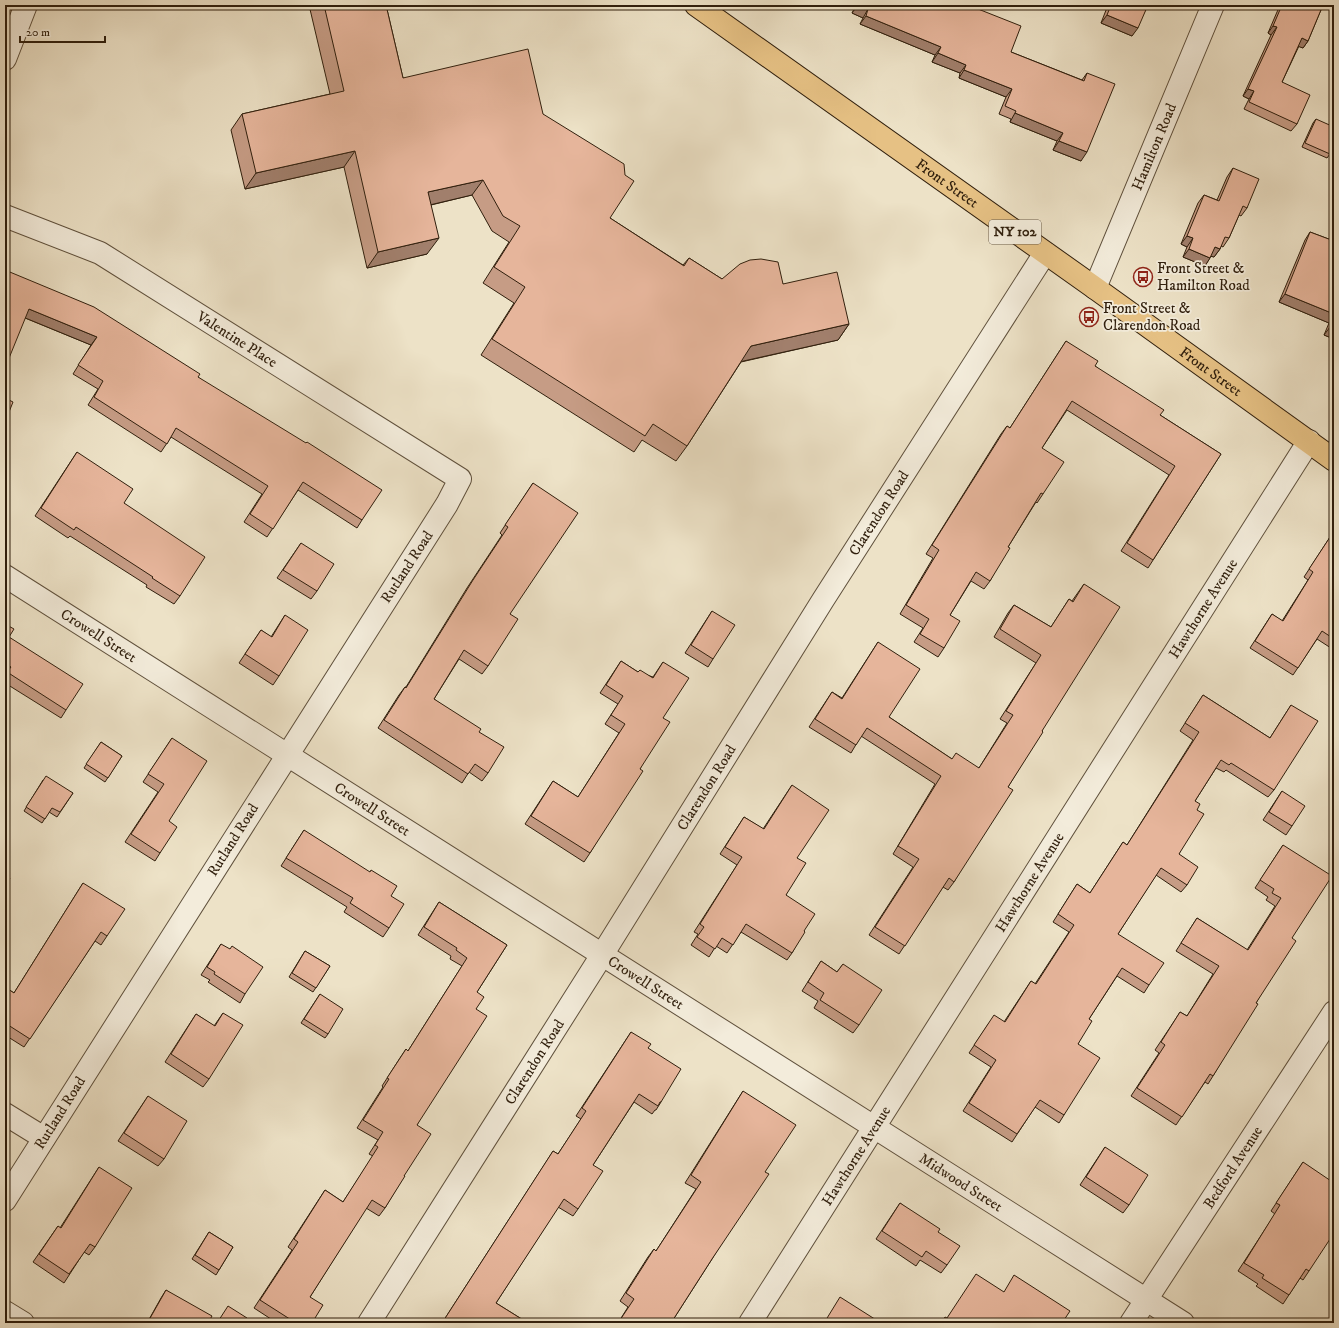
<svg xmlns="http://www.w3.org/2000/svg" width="1339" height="1328" font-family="'IM FELL DW Pica',serif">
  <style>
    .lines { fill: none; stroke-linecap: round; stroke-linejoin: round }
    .street-casing { stroke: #5f503c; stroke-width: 24 }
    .primary-casing { stroke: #301f0d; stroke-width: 24 }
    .street { stroke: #f3ecdb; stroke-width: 22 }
    .primary { stroke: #e6c184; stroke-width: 22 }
    .wall { fill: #c69c85; stroke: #301f0d }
    .shaded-wall { fill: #a17f6c; stroke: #301f0d }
    .building { fill: #e6b59b; stroke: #301f0d }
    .labels { text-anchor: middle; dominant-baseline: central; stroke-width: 3.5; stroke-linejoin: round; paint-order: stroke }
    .shield { fill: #f3ecdb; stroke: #6a5c4b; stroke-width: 1 }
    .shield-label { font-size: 14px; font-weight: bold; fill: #301f0d }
    .street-label { font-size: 15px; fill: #301f0d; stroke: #f3ecdb }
    .poi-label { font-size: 15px; fill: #301f0d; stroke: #f3ecdb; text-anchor: start }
  </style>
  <rect width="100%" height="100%" fill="#ede2c7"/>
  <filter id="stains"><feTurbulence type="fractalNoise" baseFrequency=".005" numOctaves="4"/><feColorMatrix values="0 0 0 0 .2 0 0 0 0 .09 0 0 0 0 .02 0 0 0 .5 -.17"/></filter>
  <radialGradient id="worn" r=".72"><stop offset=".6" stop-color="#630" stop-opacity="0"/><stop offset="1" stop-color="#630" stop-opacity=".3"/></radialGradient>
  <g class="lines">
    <g class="street-casing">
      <g id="street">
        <path d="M5,59L26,5"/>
        <path id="s1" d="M5,216L100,253L460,479L447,504L5,1200"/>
        <path id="s2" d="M1095,288L1213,5"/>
        <path id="s3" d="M5,576L1183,1323"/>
        <path d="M5,1114L44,1138"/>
        <path d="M5,1312L23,1323"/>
        <path id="s4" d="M369,1323L602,955L823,600L1045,253"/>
        <path id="s5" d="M750,1323L1309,441"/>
        <path id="s6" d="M1131,1323L1334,1012"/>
      </g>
    </g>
    <g class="primary-casing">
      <g id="primary">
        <path id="s7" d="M696,5L1095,288L1334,460"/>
      </g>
    </g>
    <use href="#street" class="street"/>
    <use href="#primary" class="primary"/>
  </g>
  <path class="wall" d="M309,5H386L403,78L543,114L610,218L683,265L689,258L722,279L783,284L849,324L838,340L741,362L687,446L676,461L642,440L634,452L481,355L514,303L483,283L509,242L492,231L472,195L431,205L427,254L367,268L344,167L245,189L231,130L242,114L330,94Z
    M856,5H974L973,7L1011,52L1082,80L1087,73L1081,161L1053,150L1057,141L1010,122L1011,119L999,114L1006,97L959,78L960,73L932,62L935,55L860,24L863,18L852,13Z
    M1108,5H1148L1132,36L1101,23Z
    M1280,5H1323L1308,41L1303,48L1299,46L1282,82L1297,124L1291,131L1244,109L1249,99L1243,96L1271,35L1268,33Z
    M1316,119L1330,154L1327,158L1302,147L1313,123Z
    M1233,168L1247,208L1241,216L1239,215L1229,238L1223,247L1221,246L1220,249L1214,257L1211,256L1205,266L1183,257L1187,247L1181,244L1198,203L1204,195L1217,200L1227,177Z
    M1310,232L1334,241V339L1324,335L1329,323L1279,302L1305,240Z
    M5,270L198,377L362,520L357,528L298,490L267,537L244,522L262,494L171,437L161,452L88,405L98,389L73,374L91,345L25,318Z
    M1066,341L1095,366L1160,415L1221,454L1148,568L1121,551L1169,475L1067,410L1042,448L1043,494L1037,503L1036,502L1008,547L990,581L984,589L971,581L950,615L944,648L938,657L914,642L923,628L900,614L933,558L926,554L1001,434L1007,426L1010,428Z
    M77,452L124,503L180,596L174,604L146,587L147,585L70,536L68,538L35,516Z
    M533,483L510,614L488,666L482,674L459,659L434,699L479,732L488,773L482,781L469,772L462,783L378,728L399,695L405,687H406L467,588L502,535L500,533Z
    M1334,531V650L1317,639L1293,675L1250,648L1272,614L1282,621L1308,580L1304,577Z
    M301,543L317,591L311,599L277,578Z
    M1084,584L1042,731L1008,787L954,882L948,890L943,887L899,954L869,935L913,867L893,854L935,784L861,736L851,753L809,727L832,692L842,698L878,642L889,717L952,759L979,768L1007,723L1000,719L1036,663L994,637L1008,613L1014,605L1051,627L1069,599L1072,601Z
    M712,611L713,659L708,667L685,653Z
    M285,615L279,676L273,685L239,663L261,630L271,637Z
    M5,624L9,637L66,710L61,718L5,683Z
    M621,661L638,672L653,677L663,662V718L640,769L590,853L584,862L525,824L553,781L578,797L619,733L605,724L618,704L600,693Z
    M1203,695L1270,738L1291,705L1274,790L1268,797L1226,770L1224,772L1216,768L1195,801L1197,810L1179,854L1187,885L1181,892L1156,875L1118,934L1149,985L1144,993L1117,976L1089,1019L1078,1044L1064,1115L1059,1123L1035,1107L1012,1142L963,1111L991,1067L969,1053L989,1023L1004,1022L1031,981L1035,984L1069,932L1053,922L1077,884L1090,893L1123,842L1127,845L1193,740L1180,731Z
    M172,738L169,821L160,853L155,861L125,842L158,792L143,782Z
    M101,742L122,756L105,782L84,768Z
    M43,780L73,793L57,817L49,812L42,823L24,811Z
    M792,785L797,858L786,895L804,931L792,953L787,960L741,932L727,953L716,946L709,957L691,945L698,934L694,932L737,865L720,854L744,817L763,829Z
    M1282,791L1292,826L1286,835L1263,820Z
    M304,830L389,928L383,937L344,912L347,907L281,866Z
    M1283,845L1292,938L1256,1003L1213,1076L1208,1084L1205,1082L1176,1125L1131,1096L1159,1053L1155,1050L1175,1020L1180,1012L1187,1016L1213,974L1176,951L1197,918L1247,950L1275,906L1266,900L1268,897L1255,888Z
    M83,883L107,936L101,945L95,941L24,1047L5,1035V987L14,993Z
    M439,902L507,945L477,992L476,1009L417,1125L404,1176L385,1208L379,1216L366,1208L310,1297L312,1323H277L254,1308L292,1250L288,1247L325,1190L343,1202L373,1156L369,1154L378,1140L357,1128L383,1087L382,1086L400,1058L406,1049L408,1051L462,966L450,959L451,956L418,935Z
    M221,944L245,994L240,1003L208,982L210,980L201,975Z
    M305,951L330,966L313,992L289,977Z
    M821,961L837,972L843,964L859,1025L853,1033L814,1008L818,1001L802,991Z
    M320,994L328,1034L325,1038L301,1023Z
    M223,1013L209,1079L203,1087L165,1062L196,1014L214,1026Z
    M631,1032L648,1048L661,1102L656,1110H655L652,1114L634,1102L593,1165L578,1209L573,1216L558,1207L496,1303L528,1323H442L548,1159L553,1151L558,1154L581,1119L576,1116Z
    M743,1091L765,1172L712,1259L671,1323H618L628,1307L620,1301L648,1257L654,1249L656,1251L696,1189L685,1183Z
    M148,1096L164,1159L158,1166L118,1141Z
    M1334,1117V1124L1331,1122Z
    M1105,1147L1129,1205L1123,1213L1080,1185Z
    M1303,1162L1309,1271L1303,1280L1300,1278L1283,1304L1256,1286L1258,1284L1238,1271L1275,1214L1271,1211Z
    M99,1167L95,1247L89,1255L84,1252L64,1283L33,1262L58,1226L60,1228Z
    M900,1203L938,1232L947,1265L941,1273L920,1260L916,1266L876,1239Z
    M209,1232L233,1247L216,1275L192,1259Z
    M166,1290L208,1323H147L161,1298Z"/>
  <path class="shaded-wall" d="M858,5L868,9L863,18L852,13Z
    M1107,15L1138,28L1132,36L1101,23Z
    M866,16L941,47L935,55L860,24Z
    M1273,26L1277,27L1271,35L1268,33Z
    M1302,38L1308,41L1303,48L1297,46Z
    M938,53L966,65L960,73L932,62Z
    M964,70L1012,89L1006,97L959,78Z
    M1248,89L1254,91L1249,99L1243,96Z
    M1015,113L1063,133L1057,141L1010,122Z
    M1059,141L1087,152L1081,161L1053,150Z
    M355,151L344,167L245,189L256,173Z
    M483,180L472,195L417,208L428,192Z
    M1187,236L1193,238L1187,247L1181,244Z
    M439,238L427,254L367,268L378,252Z
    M1215,247L1220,249L1214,257L1209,256Z
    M1189,249L1210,258L1205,266L1183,257Z
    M1285,294L1334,314V315L1329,323L1279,302Z
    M29,309L97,337L91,345L23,317Z
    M849,324L838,340L739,362L751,346Z
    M1330,327L1334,328V339L1324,335Z"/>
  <path class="building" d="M324,5H386L403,78L528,49L543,114L624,164L625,175L634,181L610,218L684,266L689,258L722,279L740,264L750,260L761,259L778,262L783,284L837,272L849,324L751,346L687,446L653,424L645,436L492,339L525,287L494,267L520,226L503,216L483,180L428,192L439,238L378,252L355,151L256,173L242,114L344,91Z
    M858,5H974L973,7L1021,26L1011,52L1084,81L1087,73L1115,84L1087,152L1059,141L1063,133L1015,113L1016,111L1005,106L1012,89L964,70L966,65L938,53L941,47L866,16L868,9Z
    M1111,5H1148L1138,28L1107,15Z
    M1282,5H1323L1308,41L1302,38L1282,82L1310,95L1297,124L1249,102L1254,91L1248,89L1277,27L1273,26Z
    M1316,119L1334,127V146L1330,154L1305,143Z
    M1233,168L1259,179L1247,208L1243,206L1229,238L1225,237L1220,249L1215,247L1210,258L1189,249L1193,238L1187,236L1204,195L1219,201Z
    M1310,232L1334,241V314L1285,294Z
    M5,270L94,307L200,374L198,377L306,443L307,442L382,490L362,520L303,482L273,529L250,514L268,486L176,428L167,444L94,397L103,381L78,365L97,337L29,309L5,368Z
    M1334,316V328L1330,327Z
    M1066,341L1098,361L1095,366L1164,410L1160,415L1221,454L1153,560L1127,543L1175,466L1072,401L1042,448L1064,462L1043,494L1041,493L1008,547L1010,548L990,581L976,572L950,615L960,621L944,648L920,634L929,619L906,605L939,550L932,545L1007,426L1010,428Z
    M5,398L13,402L5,422Z
    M77,452L133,489L124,503L205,557L180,596L152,578L153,577L76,527L74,530L41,508Z
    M533,483L578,513L510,614L518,619L488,666L464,650L434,699L481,729L479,732L504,747L488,773L475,764L468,774L384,720L405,687L406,688L473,580L508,527L505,525Z
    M1334,531V639L1322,631L1298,668L1255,641L1272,614L1283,621L1313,572L1309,569Z
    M301,543L334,564L317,591L283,570Z
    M1084,584L1120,607L1042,731L1043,732L1008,787L1013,790L954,882L949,878L905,946L875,927L919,859L898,846L941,776L867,728L856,745L815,719L832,692L842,699L878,642L920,669L889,717L952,759L956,753L979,768L1013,715L1006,711L1041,655L1000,629L1014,605L1051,627L1069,599L1073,602Z
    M712,611L735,625L713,659L691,645Z
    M285,615L308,630L279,676L245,654L261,630L272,637Z
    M5,624L14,629L9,637L83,684L66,710L7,672L11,667L5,663Z
    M621,661L638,672L640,670L653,678L663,662L689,678L663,718L670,722L640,769L643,771L590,853L531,816L553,781L578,797L625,724L611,715L623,696L606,685Z
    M1203,695L1270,738L1291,705L1318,721L1274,790L1231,763L1229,765L1221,760L1195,801L1200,804L1197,810L1204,814L1179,854L1198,867L1187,885L1161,868L1118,934L1164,963L1149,985L1122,968L1089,1019L1092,1021L1078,1044L1100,1058L1064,1115L1040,1100L1017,1134L969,1103L996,1060L974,1045L994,1015L1005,1022L1031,981L1036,984L1074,925L1058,914L1077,884L1090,893L1123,842L1127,845L1199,732L1185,723Z
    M172,738L207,761L169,821L177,827L160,853L131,834L164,784L148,774Z
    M101,742L122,756L108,778L86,764Z
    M46,776L73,793L60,812L52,808L45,819L26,807Z
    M792,785L829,810L797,858L806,863L786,895L815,914L804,931L805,932L792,953L746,924L733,945L722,938L715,949L697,937L704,927L700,924L742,857L725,847L744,817L764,829Z
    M1282,791L1305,806L1292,826L1269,812Z
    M304,830L370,872L371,870L397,886L391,896L404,904L389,928L350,903L353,898L286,858Z
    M1283,845L1332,876L1292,938L1296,941L1256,1003L1258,1004L1213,1076L1210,1074L1182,1117L1137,1088L1165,1045L1161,1042L1180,1012L1187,1016L1219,966L1181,943L1197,918L1248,950L1281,898L1272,893L1274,889L1260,880Z
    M5,875L10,878L5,886Z
    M83,883L125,909L107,936L101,932L30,1039L5,1023V987L14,993Z
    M439,902L507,945L477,992L484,997L476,1009L487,1016L417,1125L431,1134L404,1176H405L385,1208L372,1200L310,1297L323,1305L312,1323H296L260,1300L298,1242L294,1239L325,1190L343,1202L378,1147L375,1145L383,1132L363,1120L389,1079L387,1078L406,1049L408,1051L467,958L456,950L457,948L424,927Z
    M221,944L230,949L232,946L263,967L245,994L214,974L215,972L207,967Z
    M305,951L330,966L316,988L292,973Z
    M821,961L837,972L843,964L882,990L859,1025L820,1000L824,993L808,982Z
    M320,994L343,1009L328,1034L304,1019Z
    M223,1013L243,1025L209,1079L171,1054L196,1014L215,1026Z
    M631,1032L651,1044L648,1048L681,1069L661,1102H660L658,1106L639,1094L593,1165L603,1171L578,1209L564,1199L496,1303L528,1323H442L553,1151L558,1154L586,1111L582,1108Z
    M743,1091L796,1125L765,1172L769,1174L712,1259L671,1323H618L634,1299L626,1293L654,1249L656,1251L701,1182L691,1175Z
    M148,1096L187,1121L164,1159L124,1133Z
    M1105,1147L1148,1175L1129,1205L1086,1177Z
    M1303,1162L1334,1183V1233L1309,1271L1306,1269L1289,1295L1262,1278L1264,1275L1244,1263L1280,1205L1276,1203Z
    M99,1167L132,1188L95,1247L90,1244L69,1274L39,1254L58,1226L61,1228Z
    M900,1203L940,1229L938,1232L960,1246L947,1265L926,1251L922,1257L882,1231Z
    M209,1232L233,1247L219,1270L195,1255Z
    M976,1274L1004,1292L1014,1275L1070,1311L1062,1323H941L945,1317L947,1318Z
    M166,1290L212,1316L208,1323H154L149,1320Z
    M840,1297L881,1323H824Z
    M228,1306L247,1318L244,1323H217Z
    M583,1320L588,1323H581Z"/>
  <defs>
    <g id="bus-ring" transform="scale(1)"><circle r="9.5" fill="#f3ecdb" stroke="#8f2418" stroke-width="1.5"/><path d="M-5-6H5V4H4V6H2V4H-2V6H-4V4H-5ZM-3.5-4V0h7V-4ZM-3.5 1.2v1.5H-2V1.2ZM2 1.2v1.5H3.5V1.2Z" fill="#8f2418"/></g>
  </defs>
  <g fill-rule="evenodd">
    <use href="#bus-ring" x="1143" y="277"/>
    <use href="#bus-ring" x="1089" y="317"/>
  </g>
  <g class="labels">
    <rect class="shield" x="989" y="220" width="52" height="24" rx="3"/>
    <g class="shield-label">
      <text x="1015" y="232">NY 102</text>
    </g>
    <g class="street-label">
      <text stroke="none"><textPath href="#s2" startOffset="153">Hamilton Road</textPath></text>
      <text stroke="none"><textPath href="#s7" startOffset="308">Front Street</textPath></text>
      <text stroke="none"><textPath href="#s1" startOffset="264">Valentine Place</textPath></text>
      <text stroke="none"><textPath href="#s7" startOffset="632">Front Street</textPath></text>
      <text stroke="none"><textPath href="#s4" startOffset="957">Clarendon Road</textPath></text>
      <text transform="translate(407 567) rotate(-57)">Rutland Road</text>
      <text stroke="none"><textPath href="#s5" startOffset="846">Hawthorne Avenue</textPath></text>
      <text stroke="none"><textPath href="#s3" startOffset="111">Crowell Street</textPath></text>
      <text stroke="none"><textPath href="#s4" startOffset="633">Clarendon Road</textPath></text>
      <text stroke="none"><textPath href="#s3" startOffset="435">Crowell Street</textPath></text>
      <text transform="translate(233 840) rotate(-58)">Rutland Road</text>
      <text stroke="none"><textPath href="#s5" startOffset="522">Hawthorne Avenue</textPath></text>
      <text stroke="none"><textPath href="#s3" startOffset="759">Crowell Street</textPath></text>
      <text stroke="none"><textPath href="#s4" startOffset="309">Clarendon Road</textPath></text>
      <text transform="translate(60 1113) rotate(-58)">Rutland Road</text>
      <text stroke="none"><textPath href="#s5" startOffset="198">Hawthorne Avenue</textPath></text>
      <text stroke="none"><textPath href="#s6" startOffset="186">Bedford Avenue</textPath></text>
      <text stroke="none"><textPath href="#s3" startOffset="1132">Midwood Street</textPath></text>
    </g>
    <g class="poi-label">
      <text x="1157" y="268">Front Street &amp;<tspan x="1157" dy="17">Hamilton Road</tspan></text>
      <text x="1103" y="308">Front Street &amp;<tspan x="1103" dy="17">Clarendon Road</tspan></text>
    </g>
  </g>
  <rect width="1339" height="1328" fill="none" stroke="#ede2c7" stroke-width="20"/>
  <rect x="6" y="6" width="1327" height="1316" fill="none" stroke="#301f0d" stroke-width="2"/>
  <rect x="10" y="10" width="1319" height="1308" fill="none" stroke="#301f0d"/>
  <path d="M20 36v6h85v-6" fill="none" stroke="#301f0d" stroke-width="2"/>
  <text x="26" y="36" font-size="12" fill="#301f0d" stroke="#f3ecdb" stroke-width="3" paint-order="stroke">20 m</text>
  <rect width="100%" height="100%" filter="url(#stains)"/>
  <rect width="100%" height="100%" fill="url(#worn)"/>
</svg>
